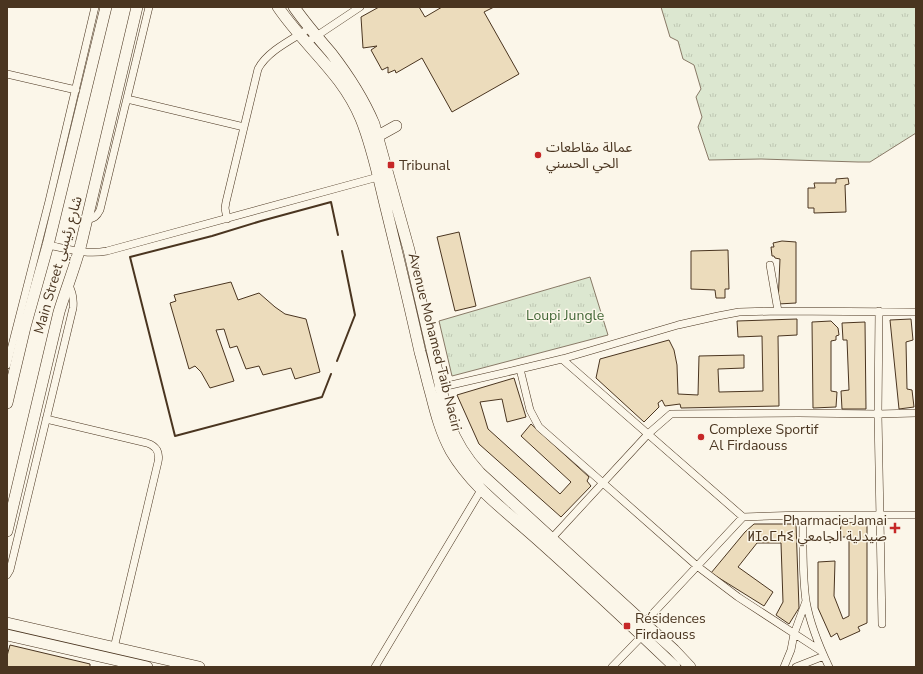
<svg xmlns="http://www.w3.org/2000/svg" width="923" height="674" font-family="'Nunito Sans','Noto Sans Arabic','Noto Sans Tifinagh',sans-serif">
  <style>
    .park { fill: url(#park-tufts); stroke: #887966 }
    .building { fill: #ecdcbc; stroke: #4a3520 }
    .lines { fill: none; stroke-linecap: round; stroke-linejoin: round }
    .street-casing { stroke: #4a3520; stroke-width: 8 }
    .secondary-casing { stroke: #4a3520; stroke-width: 12 }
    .street { stroke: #fbf6e9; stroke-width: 7 }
    .secondary { stroke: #fbf6e9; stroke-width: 11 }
    .wall { stroke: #4a3520; stroke-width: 2 }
    .poi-dot { fill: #c62828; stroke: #fbf6e9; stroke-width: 1.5 }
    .labels { text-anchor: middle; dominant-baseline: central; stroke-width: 3; stroke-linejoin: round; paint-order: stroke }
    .poi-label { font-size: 14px; fill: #4a3520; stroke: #fbf6e9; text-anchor: start }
    .street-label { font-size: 14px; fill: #4a3520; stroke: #fbf6e9 }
    .park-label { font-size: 14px; fill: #436837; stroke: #fbf6e9 }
  </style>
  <defs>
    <pattern id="park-tufts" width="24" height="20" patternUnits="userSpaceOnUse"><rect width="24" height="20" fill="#dce7d0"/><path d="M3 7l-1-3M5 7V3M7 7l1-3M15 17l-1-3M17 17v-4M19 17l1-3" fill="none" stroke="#bec7b2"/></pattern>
  </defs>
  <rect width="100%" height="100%" fill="#fbf6e9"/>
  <path class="park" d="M661,7H916V133L870,162H858L761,159L709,160L698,127L702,117L696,97L701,89L694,65L683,59L678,41L670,37Z
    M590,277L608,335L452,376L439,321Z"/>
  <path class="building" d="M379,7H419L425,17L442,7H494L484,12L519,74L452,112L422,58L396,73L395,70L388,73V67L382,70L371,50L377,46L363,48L361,17Z
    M848,178L849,184L845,185L846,212L814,213V208H808V188H815L814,183H836V179Z
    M459,232L476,306L455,311L437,237Z
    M782,241L796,242V303L778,304L780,259L775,258L774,256H772L771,247H774L773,243Z
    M728,250L729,289H725V298H716L715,290L691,289V251Z
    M231,282L238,300L259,293L275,307L285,314L306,319L320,372L295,379L291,368L263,375L259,366L246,369L237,346L230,348L224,329L216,330L234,381L210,388L201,372L195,366L189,369L170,303L176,301L174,295Z
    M797,319V335L778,336L779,406L681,408L680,404L665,406L662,400L658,403L659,407L644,422L596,378L600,359L669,340L674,350L677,365L678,394L698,395L699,356L744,355V368L718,369L719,392L763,391L762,336L738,337L737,321Z
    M911,319L913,340L906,342L907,389L912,390L914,407L899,409L890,320Z
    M831,321L838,328L839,335L836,336V340L831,341V391L837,392L836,407L813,408L812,322Z
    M865,322L866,409H842L841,391L849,390L847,340H843L842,323Z
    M514,378L526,417L507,422L502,399L480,402L488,429L560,494L571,482L521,436L531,424L589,477L587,481L591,486L561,517L479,444L457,395Z
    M867,522V623L858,627L860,631L840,640L837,633L831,637L818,608V562L835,561L834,596L843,619L849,616V537H840L841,523Z
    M754,524H796L799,608L789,624L776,615L783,602L781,543H757L738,567L773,592L764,606L711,573L745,532Z
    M10,645L90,664V667H7V656Z"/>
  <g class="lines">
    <g class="street-casing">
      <path id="street" d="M306,43L360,7
        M7,74L76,90
        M127,99L244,127
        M87,219C94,219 97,216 100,210L149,7
        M227,219L225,208L226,202L258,69C267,51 293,39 310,28
        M48,245C68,249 86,255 107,251L378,177
        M770,265L778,311
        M879,311L878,414L882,624
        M562,359L743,517L803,515H916
        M7,365L49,201L95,7
        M520,369L530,410L539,427L603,483L697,566L738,597L821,651
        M438,388L520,369L562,359L678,325L718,316L739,312L778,311L916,312
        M46,419L147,443C157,446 160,453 158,462L114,648
        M803,515C803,543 802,573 806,601C810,624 819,646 829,667
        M552,538L648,434L671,414L799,413L878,414L916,413
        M7,575L10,570L73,308C74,299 73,292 68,284
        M644,623L743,517
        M375,667L481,490
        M612,667L642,636
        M784,667L791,650L794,634L806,601
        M796,667L824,656"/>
    </g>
    <g class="secondary-casing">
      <path id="secondary" d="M278,7C305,47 342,73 361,119C372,146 378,175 385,204C397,253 409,302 420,352C424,366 427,380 431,394C436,414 441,433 451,451C472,487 506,511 537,539C584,581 630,624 675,667
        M294,7C305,23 318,38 331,53C348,75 363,98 374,124L409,250L449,423C456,442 466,458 480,473L644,623L674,650L690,667
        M378,136L396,126
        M7,403L25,327L48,245L106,7
        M7,531L59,312C66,289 75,267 81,244L137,7
        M7,623L199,667
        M7,635L147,667"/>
    </g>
    <use href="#street" class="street"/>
    <use href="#secondary" class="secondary"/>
    <path class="wall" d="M337,361L355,315L342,251
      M331,374L322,397L175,436L130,257L212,236L261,221L331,202L338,235"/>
  </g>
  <g class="poi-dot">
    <circle cx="538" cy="155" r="4"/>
    <rect x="387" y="161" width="8" height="8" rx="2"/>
    <circle cx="701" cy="437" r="4"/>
    <path d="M893 522h4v4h4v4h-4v4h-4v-4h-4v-4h4z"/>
    <rect x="623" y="622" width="8" height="8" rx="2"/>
  </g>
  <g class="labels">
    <g class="poi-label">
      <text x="546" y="147">عمالة مقاطعات<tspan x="546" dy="16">الحي الحسني</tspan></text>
      <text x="399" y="165">Tribunal</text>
      <text x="709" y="429">Complexe Sportif<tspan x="709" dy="16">Al Firdaouss</tspan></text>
      <text x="887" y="520" text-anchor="end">Pharmacie Jamai<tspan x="887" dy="16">ⵍⵊⴰⵎⵄⵉ صيدلية الجامعي</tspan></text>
      <text x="635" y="618">Résidences<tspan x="635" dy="16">Firdaouss</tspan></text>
    </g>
    <g class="street-label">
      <text transform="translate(58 265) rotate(-74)">Main Street شارع رئيسي</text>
      <text transform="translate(435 342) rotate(76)">Avenue Mohamed Taib Naciri</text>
    </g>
    <g class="park-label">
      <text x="565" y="315">Loupi Jungle</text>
    </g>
  </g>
  <rect width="923" height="674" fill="none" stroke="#4a3520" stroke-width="16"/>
</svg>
